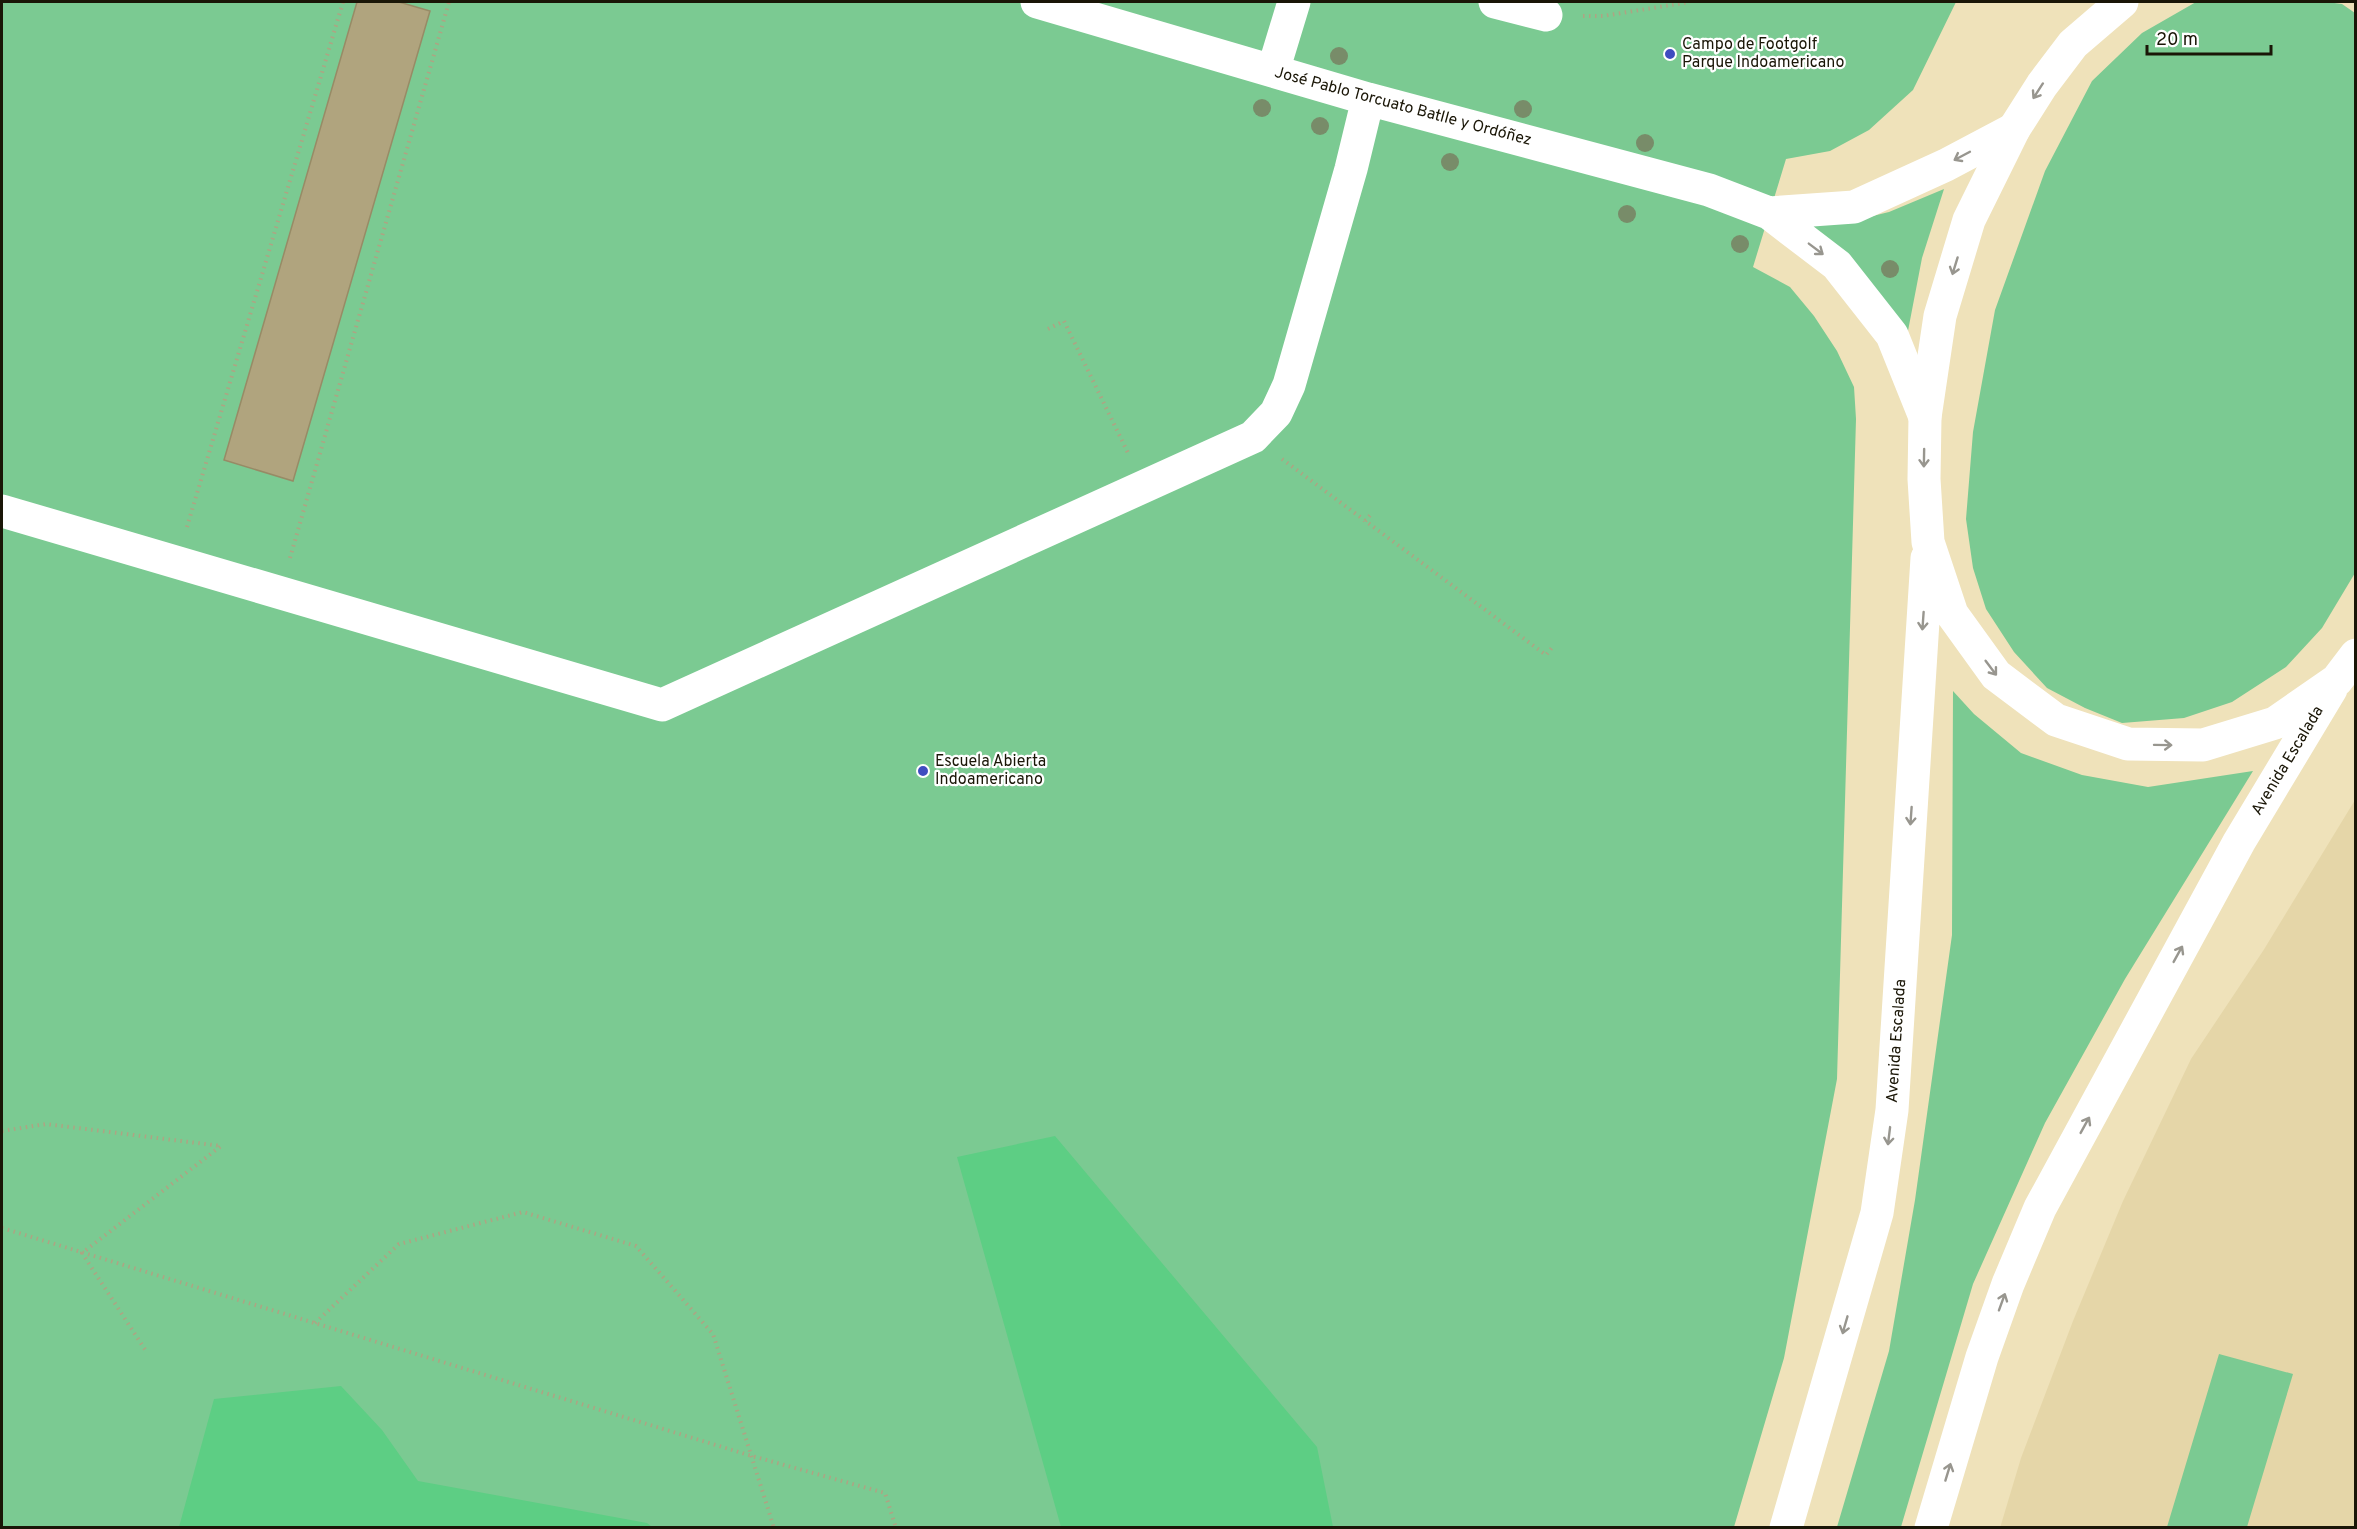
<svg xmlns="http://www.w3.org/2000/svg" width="2357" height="1529" font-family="Overpass,sans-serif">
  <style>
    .built { fill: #e5d6a8 }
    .green { fill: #7bca92 }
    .forest { fill: #5dce84 }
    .building { fill: #b0a47e; stroke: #978b66; stroke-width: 1.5 }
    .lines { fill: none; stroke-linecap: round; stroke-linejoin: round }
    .path { stroke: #aea483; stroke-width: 4; stroke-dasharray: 1.5 4.5; stroke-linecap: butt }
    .minor { stroke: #fff; stroke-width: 33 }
    .major { stroke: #fff; stroke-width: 33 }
    .tree { fill: #788c69 }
    .oneway { stroke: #98968f }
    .poi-dot { fill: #3f4cc0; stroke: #fff; stroke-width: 2 }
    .labels { text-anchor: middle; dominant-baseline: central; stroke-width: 4.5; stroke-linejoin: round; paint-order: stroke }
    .poi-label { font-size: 16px; fill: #1a1607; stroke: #fff; text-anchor: start }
    .street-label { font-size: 16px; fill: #1a1607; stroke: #fff }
  </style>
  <rect width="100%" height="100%" fill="#efe2ba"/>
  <path class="built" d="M2355,800V1527L2000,1528L2021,1458L2073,1321L2123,1201L2191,1059L2263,951Z"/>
  <path class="green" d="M2,2H1956L1913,90L1869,130L1830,151L1786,159L1753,267L1790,287L1814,316L1837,351L1854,387L1856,419L1837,1079L1784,1358L1734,1527H2Z
    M2196,2H2327L2342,4L2355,13V573L2322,628L2286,667L2232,702L2184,718L2122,723L2085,708L2047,688L2014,652L1986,609L1973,568L1966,519L1973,432L1995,310L2045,171L2092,81L2142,33Z
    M1944,189L1922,258L1907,336L1804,223H1844L1889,212Z
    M1953,691L1974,714L2021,753L2082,775L2148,787L2253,771L2125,979L2045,1123L1973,1284L1901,1527H1837L1889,1351L1915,1200L1952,935Z
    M2219,1354L2293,1374L2247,1527H2167Z"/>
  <path class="forest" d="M1055,1136L1317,1447L1333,1527H1061L957,1157Z
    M341,1386L382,1430L418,1481L647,1523L652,1527H179L214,1399Z"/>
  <path class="building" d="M357,2H399L430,11L293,481L224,460Z"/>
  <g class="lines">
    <path class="path" d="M1583,16H1603L1690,2
      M1048,329L1064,321L1128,453
      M1282,459L1546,655L1554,645
      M1365,521L1372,513
      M187,527L343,2
      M290,558L449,2
      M2,1131L46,1124L221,1146L82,1253L146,1351
      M2,1228L752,1456L885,1493L896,1528
      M315,1323L399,1244L523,1212L636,1246L713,1334L774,1528"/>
    <path class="minor" d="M1037,2L1368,99L1709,190L1769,213L1837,265L1892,335L1925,417
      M1495,2L1546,15
      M1273,71L1294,2
      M1769,213L1854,207L1946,165L2014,129
      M2,511L662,705L1253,437L1276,413L1289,385L1351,169L1368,99"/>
    <path class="major" d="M2122,2L2073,44L2042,85L2014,129L1969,220L1940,316L1925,417L1924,479L1928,542L1952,614L1996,675L2056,720L2128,744L2203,745L2275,723L2337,680L2356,655
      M1786,1528L1877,1213L1892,1110L1927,558
      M1931,1528L1982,1357L2008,1284L2040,1208L2239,842L2331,689"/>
  </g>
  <g class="tree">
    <circle cx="1339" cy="56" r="9"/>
    <circle cx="1262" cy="108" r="9"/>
    <circle cx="1523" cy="109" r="9"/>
    <circle cx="1320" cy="126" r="9"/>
    <circle cx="1645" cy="143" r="9"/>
    <circle cx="1450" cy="162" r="9"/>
    <circle cx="1627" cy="214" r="9"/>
    <circle cx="1740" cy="244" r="9"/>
    <circle cx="1890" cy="269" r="9"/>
  </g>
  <defs><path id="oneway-shaft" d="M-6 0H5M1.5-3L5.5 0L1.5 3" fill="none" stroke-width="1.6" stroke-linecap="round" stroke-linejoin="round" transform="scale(1.5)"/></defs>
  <g class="oneway">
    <use href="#oneway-shaft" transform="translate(2038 91) rotate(123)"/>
    <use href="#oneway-shaft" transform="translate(1962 156) rotate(152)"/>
    <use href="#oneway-shaft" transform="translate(1816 249) rotate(37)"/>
    <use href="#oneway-shaft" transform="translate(1955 266) rotate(107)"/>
    <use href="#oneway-shaft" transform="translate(1924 458) rotate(91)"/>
    <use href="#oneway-shaft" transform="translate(1923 621) rotate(94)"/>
    <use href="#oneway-shaft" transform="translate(1991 668) rotate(53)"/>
    <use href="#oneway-shaft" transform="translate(2163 745) rotate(1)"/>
    <use href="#oneway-shaft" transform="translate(1911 816) rotate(94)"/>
    <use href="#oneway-shaft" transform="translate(2178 954) rotate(-61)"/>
    <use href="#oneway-shaft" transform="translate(2085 1125) rotate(-61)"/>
    <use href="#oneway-shaft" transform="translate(1889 1136) rotate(97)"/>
    <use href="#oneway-shaft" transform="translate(2002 1302) rotate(-70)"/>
    <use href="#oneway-shaft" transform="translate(1845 1325) rotate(106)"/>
    <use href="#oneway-shaft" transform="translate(1948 1472) rotate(-73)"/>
  </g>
  <g class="poi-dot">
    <circle cx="1670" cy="54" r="6"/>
    <circle cx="923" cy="771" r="6"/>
  </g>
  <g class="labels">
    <g class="poi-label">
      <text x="1682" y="45">Campo de Footgolf<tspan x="1682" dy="18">Parque Indoamericano</tspan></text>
      <text x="935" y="762">Escuela Abierta<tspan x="935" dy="18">Indoamericano</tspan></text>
    </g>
    <g class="street-label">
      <text transform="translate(1403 107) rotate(15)">José Pablo Torcuato Batlle y Ordóñez</text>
      <text transform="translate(2288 761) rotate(-59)">Avenida Escalada</text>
      <text transform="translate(1897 1041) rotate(-86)">Avenida Escalada</text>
    </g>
  </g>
  <rect width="2357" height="1529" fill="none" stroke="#1a1607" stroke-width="6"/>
  <path d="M2147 45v9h124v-9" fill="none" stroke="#1a1607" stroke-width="3"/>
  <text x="2156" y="45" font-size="18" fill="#1a1607" stroke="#ffffff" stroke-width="4.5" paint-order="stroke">20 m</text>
</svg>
